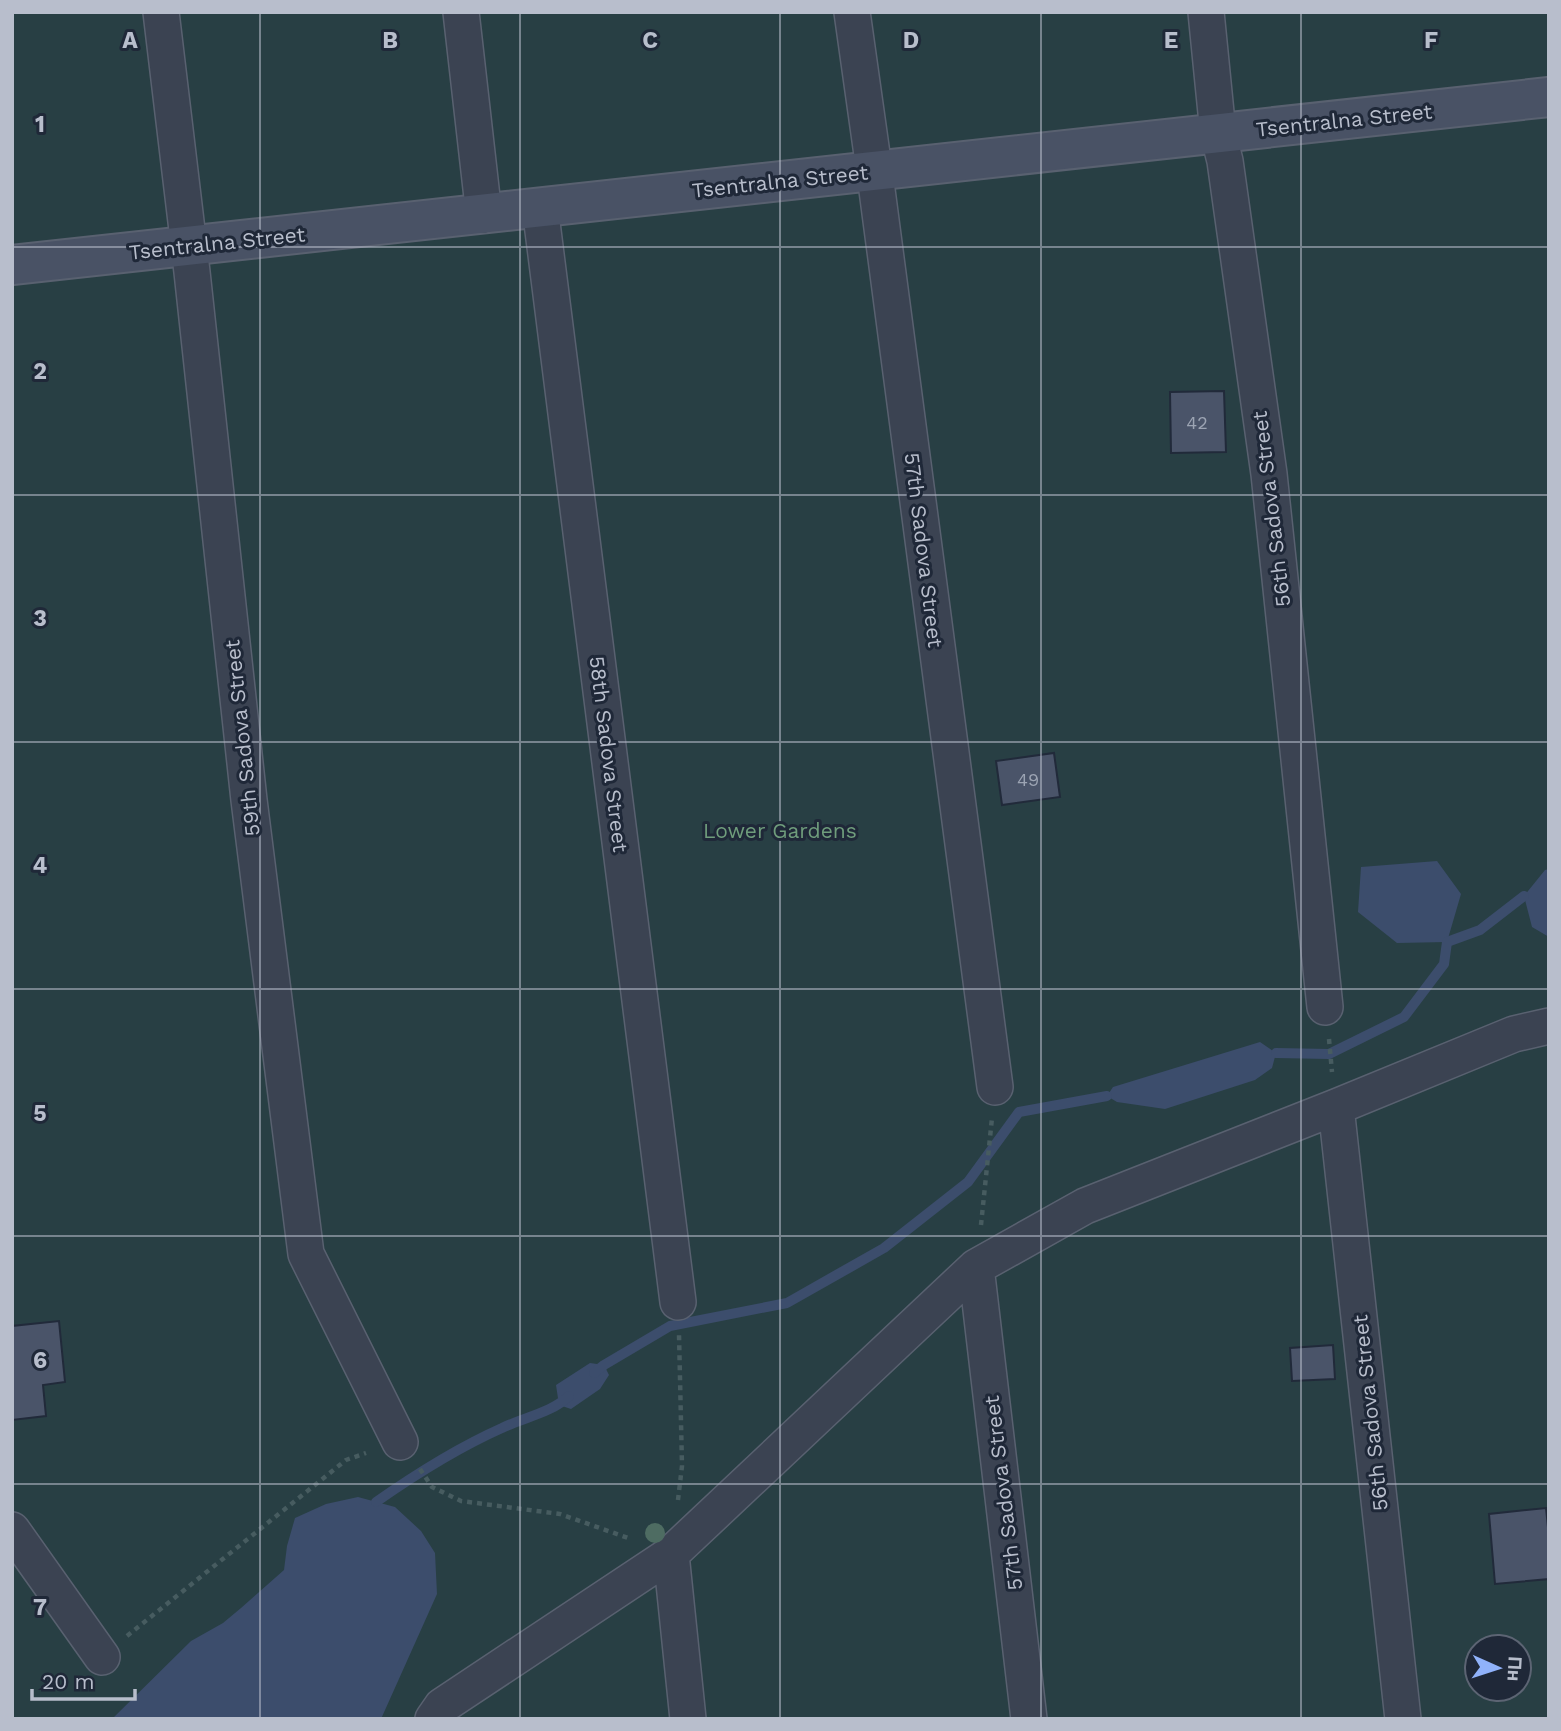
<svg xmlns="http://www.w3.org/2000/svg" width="1561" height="1731" font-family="'Work Sans',sans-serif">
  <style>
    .green { fill: #283f44; fill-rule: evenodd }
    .water { fill: #3c4d6c }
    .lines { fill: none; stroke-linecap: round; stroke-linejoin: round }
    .stream { stroke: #3c4d6c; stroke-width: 10 }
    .building { fill: #4a5469; stroke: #212a3a; stroke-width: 2 }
    .street-casing { stroke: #596170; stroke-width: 38 }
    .secondary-casing { stroke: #596170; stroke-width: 42 }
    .path { stroke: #475c60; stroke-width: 4.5; stroke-dasharray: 5 5; stroke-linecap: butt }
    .street { stroke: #3b4352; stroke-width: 35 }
    .secondary { stroke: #495265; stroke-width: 38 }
    .tree { fill: #4e6c62 }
    .grid { fill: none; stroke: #b8becc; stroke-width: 2; stroke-opacity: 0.55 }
    .labels { text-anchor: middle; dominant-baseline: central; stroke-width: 6; stroke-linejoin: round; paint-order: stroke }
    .number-label { font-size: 18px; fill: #9ca4b3 }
    .street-label { font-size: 21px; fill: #b8becc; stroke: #1f2838 }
    .park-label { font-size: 21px; fill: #6f9d7c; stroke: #1f2838 }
    .grid-label { font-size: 23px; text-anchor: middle; font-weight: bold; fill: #b8becc; stroke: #1f2838; stroke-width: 6; stroke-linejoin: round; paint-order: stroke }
  </style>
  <rect width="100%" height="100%" fill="#263143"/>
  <path class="green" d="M12,12H1549V1719H12ZM1477,1647H1519V1689H1477Z"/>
  <path class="water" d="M1437,861L1461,894L1447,942L1397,943L1358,912L1361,867Z
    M1549,869V937L1532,927L1524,896L1545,870Z
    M1260,1042L1276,1053L1272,1068L1255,1080L1165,1109L1117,1102L1107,1096L1113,1087Z
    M590,1363L604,1365L609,1375L600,1389L571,1409L559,1405L556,1385Z
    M358,1497L395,1507L421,1531L435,1553L437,1594L381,1719H112L191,1641L223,1623L241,1608L284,1570L287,1546L295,1518L326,1504Z"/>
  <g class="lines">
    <path class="stream" d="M1276,1053L1329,1054L1404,1017L1444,964L1447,942L1480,930L1524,896
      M594,1373L604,1365L670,1326L787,1303L884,1248L968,1182L1019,1112L1107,1096
      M376,1502C416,1474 457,1448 502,1428C525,1417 551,1413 569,1396"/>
  </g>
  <path class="building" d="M1224,391L1226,452L1171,453L1170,392Z
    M1054,753L1060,797L1002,805L996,761Z
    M59,1321L65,1382L43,1385L46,1416L12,1420V1326Z
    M1333,1345L1335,1379L1292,1381L1290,1348Z
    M1546,1508L1549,1537V1579L1495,1584L1489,1514Z"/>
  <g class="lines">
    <g class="street-casing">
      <path id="street" d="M161,12L192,272L249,800L306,1254L400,1442
        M461,12L484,215
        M852,12L877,190L995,1087
        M1206,12L1218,133L1225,161L1269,474L1325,1007
        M540,207L678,1302
        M1336,1107L1403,1719
        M976,1267L1029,1719
        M12,1530L102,1657
        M671,1554L688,1719
        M433,1719L442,1706L671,1554L976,1267L1085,1206L1336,1107L1514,1034L1549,1026"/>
    </g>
    <g class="secondary-casing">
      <path id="secondary" d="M12,265L1549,97"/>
    </g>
    <path class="path" d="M1329,1039L1332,1072
      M981,1225L992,1118
      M420,1469L432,1487L461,1501L560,1514L631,1539
      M678,1500L682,1466L679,1334
      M127,1636L346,1460L366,1453"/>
    <use href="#street" class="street"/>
    <use href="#secondary" class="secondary"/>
  </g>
  <circle class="tree" cx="655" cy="1533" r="10"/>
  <path class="grid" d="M260,12V1719M520,12V1719M780,12V1719M1041,12V1719M1301,12V1719M12,247H1549M12,495H1549M12,742H1549M12,989H1549M12,1236H1549M12,1484H1549"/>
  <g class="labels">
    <g class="number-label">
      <text x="1197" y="422">42</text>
      <text x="1028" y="779">49</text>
    </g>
    <g class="street-label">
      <text transform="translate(1344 120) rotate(-6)">Tsentralna Street</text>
      <text transform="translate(780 181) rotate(-6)">Tsentralna Street</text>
      <text transform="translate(217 243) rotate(-6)">Tsentralna Street</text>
      <text transform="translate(1271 509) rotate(-97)">56th Sadova Street</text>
      <text transform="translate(924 550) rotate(83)">57th Sadova Street</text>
      <text transform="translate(242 738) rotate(-96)">59th Sadova Street</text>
      <text transform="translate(609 754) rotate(83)">58th Sadova Street</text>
      <text transform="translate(1370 1413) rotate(-96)">56th Sadova Street</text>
      <text transform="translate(1003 1493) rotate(-97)">57th Sadova Street</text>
    </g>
    <g class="park-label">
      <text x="780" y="830">Lower Gardens</text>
    </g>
  </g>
  <g class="grid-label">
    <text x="130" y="48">A</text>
    <text x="390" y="48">B</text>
    <text x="650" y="48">C</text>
    <text x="911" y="48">D</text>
    <text x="1171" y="48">E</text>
    <text x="1431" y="48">F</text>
    <text x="40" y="132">1</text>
    <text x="40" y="379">2</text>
    <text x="40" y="626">3</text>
    <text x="40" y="873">4</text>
    <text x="40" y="1121">5</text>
    <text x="40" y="1368">6</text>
    <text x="40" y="1615">7</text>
  </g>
  <rect width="1561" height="1731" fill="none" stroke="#b8becc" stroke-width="28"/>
  <g transform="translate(1498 1668) rotate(93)"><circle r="33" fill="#1f2838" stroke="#5c6473" stroke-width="2"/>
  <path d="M0-5L12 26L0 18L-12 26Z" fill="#90b2fa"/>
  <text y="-10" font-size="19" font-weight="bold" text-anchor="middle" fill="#b8becc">Пн</text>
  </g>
  <path d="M32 1689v10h103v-10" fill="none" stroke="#b8becc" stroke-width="3.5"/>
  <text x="42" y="1689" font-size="21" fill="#b8becc" stroke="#1f2838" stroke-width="5" paint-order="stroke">20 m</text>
</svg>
